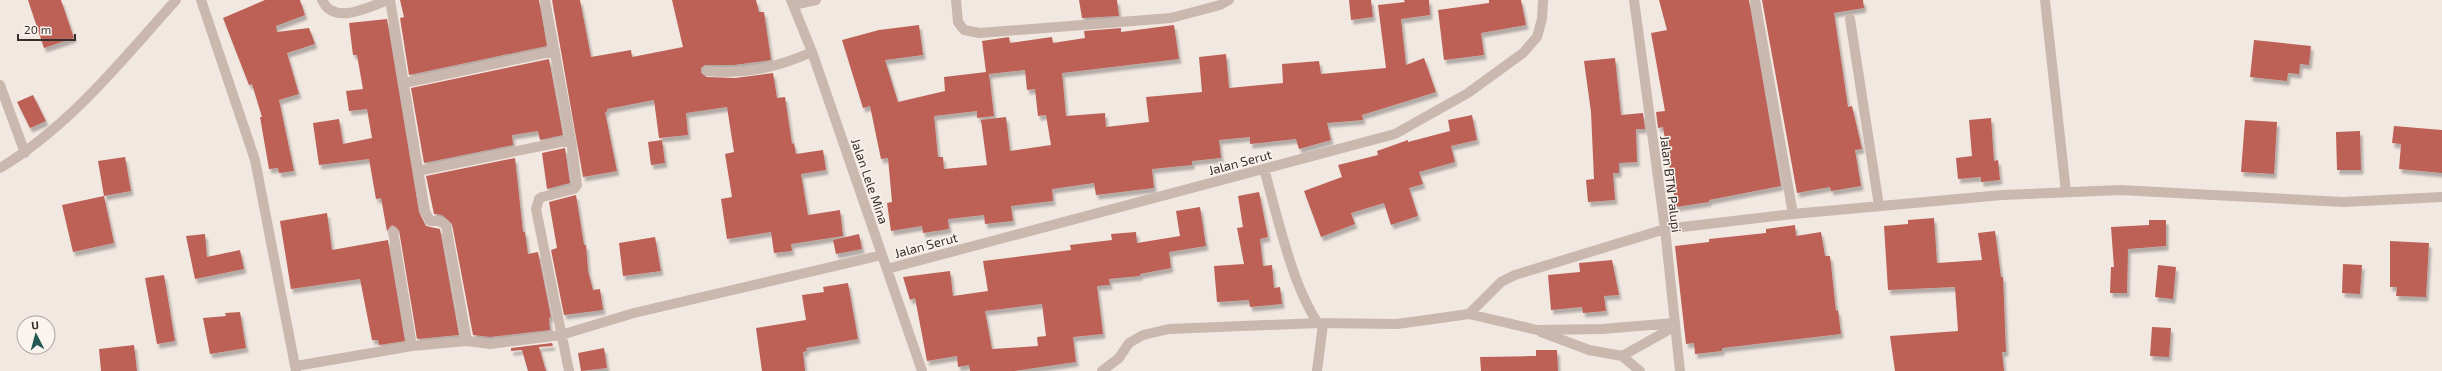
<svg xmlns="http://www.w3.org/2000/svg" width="2442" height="371" font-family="'Exo 2',sans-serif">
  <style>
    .building { fill: #bd6055; fill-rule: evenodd; filter: url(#shadow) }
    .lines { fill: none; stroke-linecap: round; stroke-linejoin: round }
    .minor { stroke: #cab7ae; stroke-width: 10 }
    .labels { text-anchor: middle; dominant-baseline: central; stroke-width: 3; stroke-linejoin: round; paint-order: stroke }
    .street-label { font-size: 13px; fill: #392e2c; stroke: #faf3ee }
  </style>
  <defs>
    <filter id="shadow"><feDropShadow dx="2.5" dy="4.5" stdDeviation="1" flood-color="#0004"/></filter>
  </defs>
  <rect width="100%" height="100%" fill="#f2e8e2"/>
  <path class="building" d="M28,0H61L74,38L44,48Z
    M265,0H300L305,15L276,26L277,32L309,28L315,44L287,53L299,94L279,100L294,171L279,173L278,168L269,169L260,117H262L252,84L249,85L223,18Z
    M400,0H539L547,46L409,75L400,18L404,17Z
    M552,0H580L591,57L631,50L632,57L683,47L672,0H756L759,12H764L771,60L734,65H705L701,68V73L707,77L735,78L773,73L777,98L785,97L792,144L794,143L796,154L823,150L826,170L801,174L808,215L840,210L843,236L791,244L792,251L774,253L771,232L727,239L721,199L732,197L725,154L734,152L727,107L686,113L688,135L659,138L654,100L607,109V112H605L617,171L583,177Z
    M1079,0H1117L1119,16L1082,18Z
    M1349,0H1371L1373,17L1351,20Z
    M1404,0H1429L1430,15L1401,19L1406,65L1424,58L1436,92L1362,115L1363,120L1327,123L1331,140L1299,149L1296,139L1250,144V137L1219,140L1221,158L1192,161V165L1152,169L1154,188L1096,195L1094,183L1052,189L1053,201L1011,206L1013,221L985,224L984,215L948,219L949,229L923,233L922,226L891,231L887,203L892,202L888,158L881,159L870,106L863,108L842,40L879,30L919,25L923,55L885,60L898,102L945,91L944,77L986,72L982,41L1009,37L1010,43L1052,37L1053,43L1085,38L1084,31L1121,28V32L1174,25L1179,59L1062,73L1066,116L1105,113L1106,127L1149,122L1146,97L1202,92L1199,57L1226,54L1229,88L1283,83L1282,64L1319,61L1321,74L1386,68L1378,5L1405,2ZM1025,70L1027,90L1035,89L1038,116L1046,115L1051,145L1010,151L1006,117L981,120L987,165L944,169L943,157H938L934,116L977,111V118L994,116L989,74Z
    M1489,0H1521L1526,25L1481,33L1484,55L1444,60L1438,10L1489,3Z
    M1659,0H1749L1781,186L1709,200V202L1676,207L1663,127L1658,128L1656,112L1665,111L1651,33L1667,30Z
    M1762,0H1863L1864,8L1834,13L1848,107L1852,106L1862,149L1855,150L1861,186L1831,191L1830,187L1797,193Z
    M387,19L419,212L426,226L440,229L459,335L417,339L399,230L392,225L387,231L381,198L376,199L369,159L319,165L313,123L339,119L343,144L372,138L367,109L349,111L346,91L363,89L357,55H353L349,23Z
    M2254,40L2311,46L2309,65L2300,64L2299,74L2288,73L2287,81L2250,77Z
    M1615,58L1621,115L1643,113L1645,129H1636L1637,162L1619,163V173H1613L1615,200L1588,202L1586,180L1594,179L1591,112L1584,61Z
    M549,59L563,135L540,140L538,131L512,135L513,145L424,163L411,88Z
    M33,95L46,121L30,128L17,102Z
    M1472,115L1477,140L1451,146L1455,162L1419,172L1423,184L1409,188L1418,216L1391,225L1384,203L1351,213L1355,224L1321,237L1304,191L1342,177L1338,165L1378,155L1377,151L1408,140V142L1450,131L1448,120Z
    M1991,118L1994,161L1998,160L2000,180L1981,182V177L1958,179L1956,158L1972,156L1969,120Z
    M2245,120L2277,122L2274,174L2241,172Z
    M2394,126L2442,130V173L2399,169L2401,144L2392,143Z
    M2360,131L2361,170H2337L2336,132Z
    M662,140L665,163L651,165L648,142Z
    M565,148L570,183L547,189L542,153Z
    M125,157L131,191L104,196L98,161Z
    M515,158L523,232H525L528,254L538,252L551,317L549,318L550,330L490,337L473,335L452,224L442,215L434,214L426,176Z
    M1259,192L1268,237L1260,239L1263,266L1272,265L1274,288L1280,287L1282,304L1250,307L1249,300L1217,302L1214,266L1244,264L1237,228L1243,227L1238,196Z
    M576,195L584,245H586L588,271L593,290L600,289L603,310L564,315L551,250L557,248L549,202Z
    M104,196L114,243L73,252L62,205Z
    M1200,207L1206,246L1169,252L1171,268L1140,274V276L1109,279L1110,285L1097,286L1103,334L1073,337L1076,362L1014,371H970L969,365L958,367L957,356L927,361L915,298L910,300L903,277L950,271L953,296L988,291L983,261L1071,250L1070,245L1112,240L1111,234L1136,232L1137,243L1180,236L1176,211ZM1042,304L1046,336L1037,337L1038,346L992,349L985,311Z
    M327,213L332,250L388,240L405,341L379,345L378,340H372L360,279L291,289L280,221Z
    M1934,218L1937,263L1982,260L1978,233L1995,231L2001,277H2003L2006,352H2002L2004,371H1895L1890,336L1958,331L1955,287L1888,290L1884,226L1908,224V220Z
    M2149,220H2166V246L2128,249L2127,293H2110L2111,267H2114L2111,227L2149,225Z
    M1795,225L1796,236L1821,232L1825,256H1830L1836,311L1838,310L1841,334L1722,348V351L1695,354L1694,343L1686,344L1675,246L1709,242V239L1766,233V229Z
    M205,234L207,257L240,250L244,269L195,279L186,236Z
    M859,234L862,249L836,254L833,240Z
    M655,237L661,271L623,276L619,243Z
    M2390,241L2429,243L2426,297L2396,296L2397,287H2390Z
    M1612,260L1619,295L1604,296L1606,311L1583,313L1582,307L1551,310L1548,275L1580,272L1579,263Z
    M2343,264L2362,265L2360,294L2342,293Z
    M2158,265L2176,267L2173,299L2155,297Z
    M164,275L175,341L157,344L145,278Z
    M848,283L858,339L806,348L807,351L803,352L805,371H762L756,328L806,320L802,295L824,292L823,287Z
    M240,312L246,348L210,354L203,318L226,316L225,313Z
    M2152,327L2171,328L2169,357L2150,356Z
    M552,343L553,346L539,347L546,371H528L522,350L511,351V348Z
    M134,345L137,371H101L99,349Z
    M604,348L607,368L581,371L578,353Z
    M1536,350H1557L1558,371H1481L1480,357L1536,356Z"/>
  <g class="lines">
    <path class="minor" d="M201,0L255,160L296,371
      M322,0C334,26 368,7 388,0
      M390,0L425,211L430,221H439L446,225L467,341
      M545,0L571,140L577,185L574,189L542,197L539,199L536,209L569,371
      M791,0L812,52L922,371
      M956,0L958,22L964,30L980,33L1171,18L1220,5L1229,0
      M1634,0L1665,229L1680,371
      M1755,0L1793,214
      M2045,0L2066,192
      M793,5L816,0
      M1850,19L1879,206
      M707,71C745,75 778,67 812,52
      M404,83L555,51
      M0,85L25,153
      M0,168C70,126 122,60 176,0
      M1264,169C1277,214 1292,286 1318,323
      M418,171L571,140
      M393,231L412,346
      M887,269L1395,134L1468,93L1523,53L1537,37L1542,19L1543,0
      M1469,314L1501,282L1515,275L1665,229L1793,214L2002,195L2120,190L2343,202L2442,197
      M1541,332L1589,350L1622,356L1640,371
      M1622,356L1674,327
      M296,366L412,346L467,341L490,344L561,335L634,313L882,255
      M1102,371L1119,358L1129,343L1143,335L1169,329L1318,323L1397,324L1469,314L1537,330L1602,329L1674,323
      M1317,371L1323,324"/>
  </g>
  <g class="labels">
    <g class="street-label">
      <text transform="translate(1240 162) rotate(-15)">Jalan Serut</text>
      <text transform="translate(870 181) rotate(71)">Jalan Lele Mina</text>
      <text transform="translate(1671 184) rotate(83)">Jalan BTN Palupi</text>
      <text transform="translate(926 245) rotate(-15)">Jalan Serut</text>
    </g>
  </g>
  <g transform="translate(36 335) rotate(354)"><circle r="19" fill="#faf3ee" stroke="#ada4a0"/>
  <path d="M0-3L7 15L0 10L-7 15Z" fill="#245854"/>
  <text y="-6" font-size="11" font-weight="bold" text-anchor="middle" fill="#392e2c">U</text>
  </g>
  <path d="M18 34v6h57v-6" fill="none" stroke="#392e2c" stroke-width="2"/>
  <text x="24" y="34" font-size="12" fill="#392e2c" stroke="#faf3ee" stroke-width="3" paint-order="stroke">20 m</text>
</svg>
